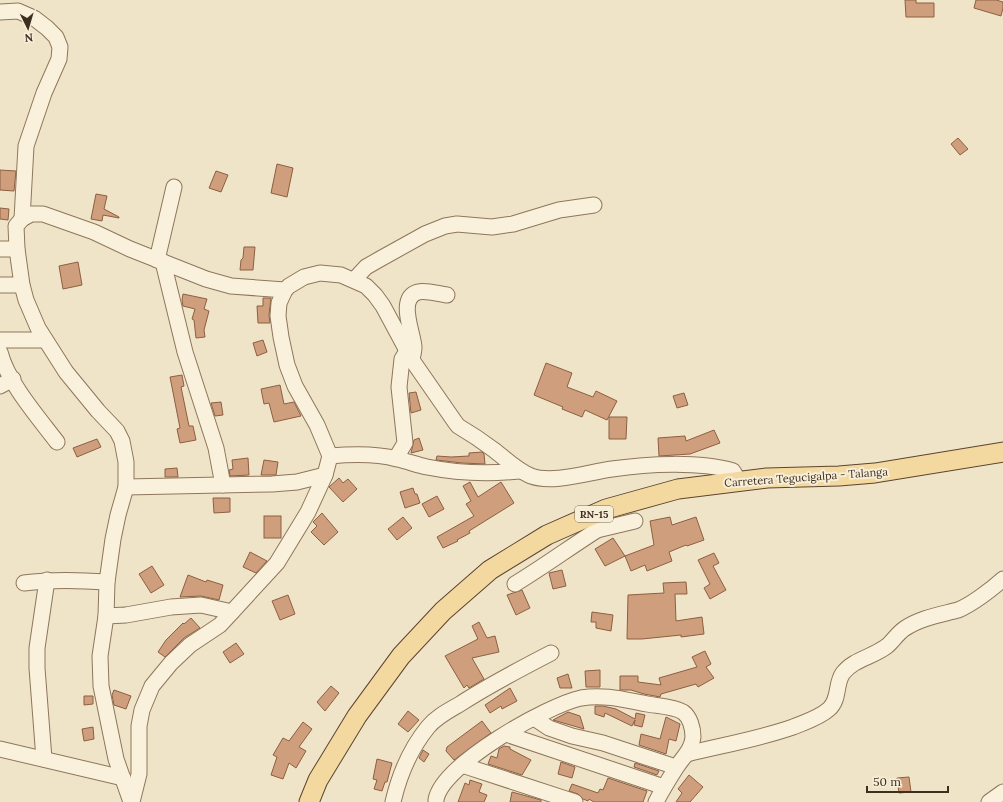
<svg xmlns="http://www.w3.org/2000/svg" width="1003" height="802" font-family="Lora,serif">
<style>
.building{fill:#cf9f7d;stroke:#8d5f41}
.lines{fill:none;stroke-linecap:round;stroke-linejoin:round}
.minor-casing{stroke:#8d765c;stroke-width:17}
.major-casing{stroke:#5b4430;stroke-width:21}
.minor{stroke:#faf1dc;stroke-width:15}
.major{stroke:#f3d9a0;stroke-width:19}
.labels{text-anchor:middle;stroke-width:4;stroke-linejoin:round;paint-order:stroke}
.shield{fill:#f7eed8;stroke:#756857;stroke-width:1}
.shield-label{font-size:10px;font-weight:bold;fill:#3d2e20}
.street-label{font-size:11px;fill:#3d2e20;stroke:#f7eed8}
</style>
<rect width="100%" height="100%" fill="#f0e4c8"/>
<!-- building -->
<g class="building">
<polygon points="905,0 916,0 916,3 934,3 934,17 906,17"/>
<polygon points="976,0 996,0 1003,2 1003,8 1001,16 974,8"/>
<polygon points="958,138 968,149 960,155 951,144"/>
<polygon points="277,164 293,168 287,197 271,193"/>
<polygon points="0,170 16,171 14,191 0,190"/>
<polygon points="216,171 228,175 221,192 209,188"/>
<polygon points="96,194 107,196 104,209 119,217 119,218 103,215 102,221 91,219"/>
<polygon points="0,208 9,209 8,220 0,219"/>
<polygon points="244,247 255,247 253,270 240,270 241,260 243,258"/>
<polygon points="78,262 82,285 63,289 59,266"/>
<polygon points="183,294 207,299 204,309 209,311 204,330 205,337 196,338 194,320 192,319 195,309 183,306 182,300"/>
<polygon points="263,298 271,298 269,315 270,323 258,323 257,306 263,306"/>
<polygon points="263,340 267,352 257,356 253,343"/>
<polygon points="546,363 572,373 567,387 593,397 596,391 617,401 607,420 585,410 582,417 562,409 563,407 534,395"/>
<polygon points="182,375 184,386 181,387 189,426 193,426 196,440 180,443 177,429 180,428 170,377"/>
<polygon points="280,385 284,404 294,402 301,416 274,422 269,403 264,404 261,389"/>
<polygon points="416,392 421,410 411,413 409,393"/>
<polygon points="684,393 688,405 677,408 673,396"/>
<polygon points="221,402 223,415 215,416 211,403"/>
<polygon points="609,417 627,417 626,439 609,439"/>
<polygon points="714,430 720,443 690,454 659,456 658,438 685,436 686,441"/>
<polygon points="419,438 423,450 411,453 414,440"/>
<polygon points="97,439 101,447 77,457 73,448"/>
<polygon points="482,452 484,454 485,464 462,463 436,460 437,456 451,457 469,456 469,453"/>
<polygon points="248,458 249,475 230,476 229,470 233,469 232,460"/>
<polygon points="264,460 278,462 276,475 261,475"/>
<polygon points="177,468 178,477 165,477 165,469"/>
<polygon points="339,478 343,483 348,479 357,489 343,502 329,487"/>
<polygon points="470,482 478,497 501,482 514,503 469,531 470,533 457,540 458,541 443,548 437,537 474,516 466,504 471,501 463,486"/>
<polygon points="413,488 415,494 417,494 420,503 405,508 400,492"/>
<polygon points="437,496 444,509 429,517 422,504"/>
<polygon points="213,498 230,498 230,512 214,513"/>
<polygon points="322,513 338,532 324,545 311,532 317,526 313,522"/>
<rect x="264" y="516" width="17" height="22"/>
<polygon points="403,517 412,528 397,540 388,529"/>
<polygon points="670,517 672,525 696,517 704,540 687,546 686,545 669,552 672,561 647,571 645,565 631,571 625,556 654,545 650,521"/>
<polygon points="613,538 625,556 605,566 595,549"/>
<polygon points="250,552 267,561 256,573 243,567"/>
<polygon points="714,553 719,563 713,566 726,590 710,599 704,588 710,584 698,560"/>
<polygon points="152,566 164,585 151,593 139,574"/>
<polygon points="562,570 566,586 553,589 549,573"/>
<polygon points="188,575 206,582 207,580 223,585 219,600 201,596 180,597"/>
<polygon points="686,582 687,594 675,594 676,621 702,617 704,634 681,637 681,635 642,639 627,639 628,595 664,593 663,583"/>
<polygon points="522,590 530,608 516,615 507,595"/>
<polygon points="288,595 295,614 280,620 272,601"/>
<polygon points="592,612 613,615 611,631 596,628 596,622 591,622"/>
<polygon points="191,618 200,628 184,638 165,657 158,652 166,640 183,623 184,624"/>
<polygon points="479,622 487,638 495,636 499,652 472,658 484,679 469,688 467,685 464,688 445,656 478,639 472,626"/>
<polygon points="236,643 244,654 230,663 223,652"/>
<polygon points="705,651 711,664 706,667 714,678 698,687 696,684 661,694 660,697 644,694 631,690 620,690 620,676 638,676 638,682 661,685 659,678 697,667 692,657"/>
<polygon points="600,670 600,687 586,687 585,671"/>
<polygon points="568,674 572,688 560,688 557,678"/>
<polygon points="331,686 339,693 325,711 317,702"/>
<polygon points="510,688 517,701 502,709 501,706 490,713 485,705"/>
<polygon points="114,690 131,696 126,709 114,705 112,695"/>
<polygon points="84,696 93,696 93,704 84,705"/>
<polygon points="595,706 603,706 616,709 635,719 636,713 645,715 642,727 634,725 635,720 632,726 605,713 604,717 595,714"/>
<polygon points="408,711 419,720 408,732 398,724"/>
<polygon points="568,712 580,716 584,729 553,720"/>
<polygon points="666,717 680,724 676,741 669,739 666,754 639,745 641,734 660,739"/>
<polygon points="482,721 491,733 454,760 446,751 447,747"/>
<polygon points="303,722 312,729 299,747 306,751 296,768 289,763 283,779 271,775 277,757 273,755 283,738 289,741"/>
<polygon points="93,727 94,739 84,741 82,729"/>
<polygon points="504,746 510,747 510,749 531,760 522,775 488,764 491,756 497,758 499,749"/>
<polygon points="423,750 429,754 424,762 419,758"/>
<polygon points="377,759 392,763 387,782 385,782 382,791 374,789 377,780 373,779"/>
<polygon points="561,762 575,767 572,778 558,774"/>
<polygon points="635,763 659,771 657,775 634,767"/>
<polygon points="689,775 703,787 690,802 676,802 682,793 678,789"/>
<polygon points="909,777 911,792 899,793 897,778"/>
<polygon points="608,778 647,791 643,802 594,802 589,799 588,801 583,799 578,794 569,791 572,784 598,793 600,789 603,790"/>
<polygon points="470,780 482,784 479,792 487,795 484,802 458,802 465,783 469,785"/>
<polygon points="512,792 541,800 541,802 510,802"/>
</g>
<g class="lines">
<!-- minor casing -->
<g class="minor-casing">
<g id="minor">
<polyline points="0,12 18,11 34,18 47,28 56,37 60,47 59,59 44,93 26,146 22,219"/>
<polyline points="0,249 17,249"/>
<polyline points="157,260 174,187"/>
<polyline points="163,262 206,279 231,286 285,290"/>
<polyline points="354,280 366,267 380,259 425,234 445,226 457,224 492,227 513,224 559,210 594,205"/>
<polyline points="0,285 22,285"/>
<polyline points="0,340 45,340"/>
<path d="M0,352C8,383 38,417 57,442"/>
<path d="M412,359C413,355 414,351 414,347C413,332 397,298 418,292C427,290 438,294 447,295"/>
<polyline points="0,386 13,379"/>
<path d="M330,456C352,454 375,453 397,459C407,461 417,465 427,467C457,473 489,474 519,471"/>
<polyline points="396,458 405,443 399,387 402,359 407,351"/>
<polyline points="126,487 272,484 297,482 325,475"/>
<polyline points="597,530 635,521"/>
<path d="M24,583C52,579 79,580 107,582"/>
<path d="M515,584C543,567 569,548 597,530L593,515"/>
<polyline points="106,616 126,615 171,607 201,605 232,612"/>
<polyline points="534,718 549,728 572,736 603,743 676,767"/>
<polyline points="506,734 664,787"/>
<polyline points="0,749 123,778"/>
<path d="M687,754C723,745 759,739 793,727C805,722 819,718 829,709C840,699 835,684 843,673C854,659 873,657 887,646C893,641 897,634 904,629C920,618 939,615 958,610C971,605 992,589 1003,579"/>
<polyline points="44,759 37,668 37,648 47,580"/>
<polyline points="462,765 575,802"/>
<path d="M436,800C441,765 548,705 581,698C605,694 625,700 647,704C658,706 673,706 683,712C690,717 693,728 693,737C692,750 683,757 676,768C669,779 662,790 656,802"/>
<polyline points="131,802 116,759 101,686 100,656 106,616 107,582 113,539 118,515 126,487 126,462 122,441 117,431 98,411 66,372 38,328 26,300 22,285 17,249 16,226 22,219 31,214 43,214 94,232 130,249 163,262 185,352 216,448 223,485"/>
<path d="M132,802L139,774V726L142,710L152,686L171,663L190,645L220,625L277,563L308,512L325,475L330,456L317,425L295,386L287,365L281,337L278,316L279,303L285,290L289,286L304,277L320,273L341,275L366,286L375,295L383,306L412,360L455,422L458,426C470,433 482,441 494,450C506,459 516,470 531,476C553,484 589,472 612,469C647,464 699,461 733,471L739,481"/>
<path d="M393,802C399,776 411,748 428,727C436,717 448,711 460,704C489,685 520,669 551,653"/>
<polyline points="989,802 1003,792"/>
</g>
</g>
<!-- major casing -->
<g class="major-casing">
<polyline id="major" points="309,802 318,780 357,716 401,656 443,611 490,570 547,535 606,509 678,489 767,478 839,476 875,473 1003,452"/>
</g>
<!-- minor -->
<use href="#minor" class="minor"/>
<!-- major -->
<use href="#major" class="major"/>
</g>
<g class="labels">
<!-- shield labels -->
<rect class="shield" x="575" y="506" width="38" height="16" rx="3"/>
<g class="shield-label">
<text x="594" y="518">RN-15</text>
</g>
<!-- street labels -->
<g class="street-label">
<text transform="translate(806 477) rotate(-4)" y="4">Carretera Tegucigalpa - Talanga</text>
</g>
</g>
<!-- north arrow -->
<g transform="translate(28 28) rotate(175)" stroke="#f7eed8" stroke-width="3" paint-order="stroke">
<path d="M0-3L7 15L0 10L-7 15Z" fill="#3d2e20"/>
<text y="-6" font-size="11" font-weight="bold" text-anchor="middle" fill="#3d2e20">N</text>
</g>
<!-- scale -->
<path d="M867 786v6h81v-6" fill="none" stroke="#3d2e20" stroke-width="2"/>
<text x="873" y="786" font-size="12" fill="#3d2e20" stroke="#f7eed8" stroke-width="3" paint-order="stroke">50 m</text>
</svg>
